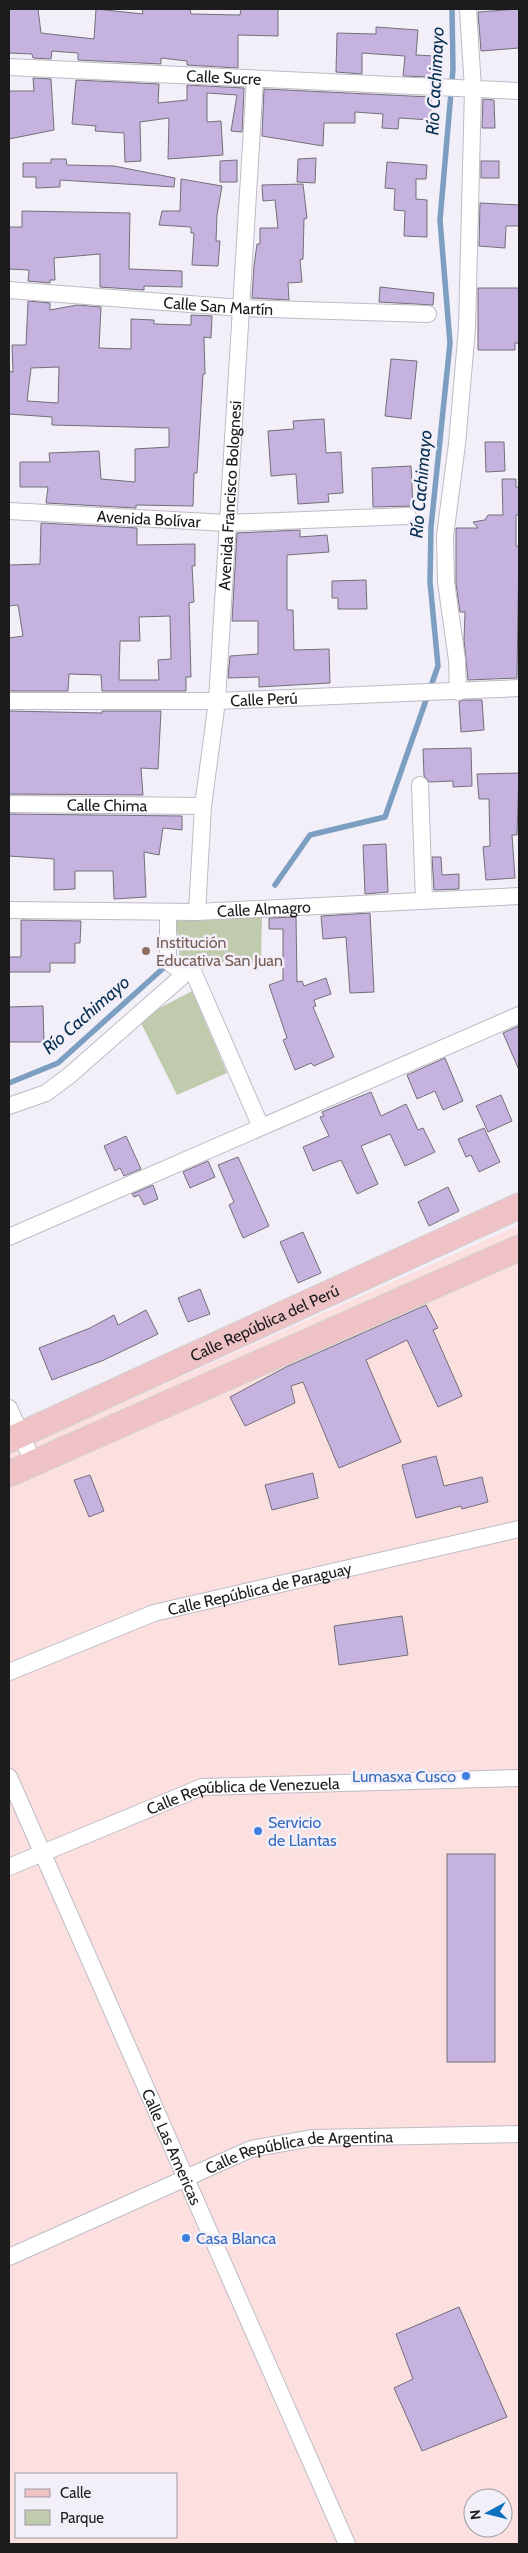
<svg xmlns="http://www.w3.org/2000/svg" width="528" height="2553" font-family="Cabin,sans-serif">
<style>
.industrial{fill:#fbe0df;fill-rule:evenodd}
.green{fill:#c0caac}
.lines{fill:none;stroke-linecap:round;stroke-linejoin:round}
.stream{stroke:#7b9ec1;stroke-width:5.5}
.building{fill:#c5b2de;stroke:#737079;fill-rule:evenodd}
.street-casing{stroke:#bfbbc5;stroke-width:18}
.primary-casing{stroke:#d2d1d2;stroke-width:27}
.street{stroke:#fff;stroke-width:16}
.primary{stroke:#efc2c6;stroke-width:25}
.education-dot{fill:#8d6e63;stroke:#f3eff9;stroke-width:2}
.shop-dot{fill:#3f7fe0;stroke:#f3eff9;stroke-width:2}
.labels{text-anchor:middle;stroke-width:5;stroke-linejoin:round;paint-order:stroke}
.street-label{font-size:16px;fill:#1c1b1e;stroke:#f3eff9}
.education-label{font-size:16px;fill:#785e54;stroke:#f3eff9;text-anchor:start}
.shop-label{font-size:16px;fill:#366cbe;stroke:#f3eff9;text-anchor:start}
.water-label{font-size:18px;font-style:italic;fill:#052e50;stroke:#f3eff9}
</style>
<rect width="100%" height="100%" fill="#f3eff9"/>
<!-- industrial -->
<path class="industrial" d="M519,1225V2544H9V1454ZM16,2474H176V2537H16ZM473,2498H503V2528H473Z"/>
<!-- green -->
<g class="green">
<polygon points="262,915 261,963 180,961 176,919"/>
<polygon points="192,991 227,1073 177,1095 139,1019"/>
</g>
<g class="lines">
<!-- stream -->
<g class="stream">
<polyline points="275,885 310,835 385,817 438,666 430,582 431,527 450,343 440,220 453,69 452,9"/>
<polyline points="9,1083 58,1063 169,963"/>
</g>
</g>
<!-- building -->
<g class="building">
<polygon points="9,9 38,9 41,33 94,39 96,9 143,14 142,9 190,9 191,14 240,15 241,9 278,9 278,36 238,35 238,68 187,65 187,61 161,58 161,64 78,60 78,53 52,51 51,59 33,58 32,54 9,53"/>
<polygon points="519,9 519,48 481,51 478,12"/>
<polygon points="376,27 418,30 416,55 434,56 432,77 403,76 405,56 362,53 362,74 336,72 337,33 376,34"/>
<polygon points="33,78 51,79 54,130 9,139 9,91 34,91"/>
<polygon points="76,80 159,84 158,103 187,100 187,85 244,88 242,132 231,131 237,95 207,93 207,122 221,121 223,155 168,159 169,118 140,122 141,161 125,162 124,133 95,131 96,126 72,124"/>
<polygon points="264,89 431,97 431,120 399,118 398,129 382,128 383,114 355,112 355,123 324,123 323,146 262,136"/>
<polygon points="483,99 494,100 495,128 482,128"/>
<polygon points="316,158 315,183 297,182 298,159"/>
<polygon points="51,159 66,159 67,165 114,166 175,178 174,187 60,180 60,187 36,188 36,177 23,177 23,163 51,163"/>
<polygon points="237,160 237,182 220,182 220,161"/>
<rect x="481" y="161" width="18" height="17"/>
<polygon points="387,162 427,165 426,179 416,179 416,199 427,200 427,237 404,236 405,211 394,210 395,189 385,188"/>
<polygon points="181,179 222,186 217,215 216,241 220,241 218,266 192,265 194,233 191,233 191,227 159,225 162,211 180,211"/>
<polygon points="303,184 307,218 304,219 303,259 300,260 302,282 288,283 289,300 252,298 254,266 257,244 260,244 260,228 278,228 275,200 263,201 262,185"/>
<polygon points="480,203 519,205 519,226 506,226 505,248 479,246"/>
<polygon points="22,211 130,213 129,269 182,271 182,287 144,286 144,290 100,287 100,254 54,258 55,280 50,280 50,283 28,281 29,270 9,269 9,227 22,227"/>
<polygon points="380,287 434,293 433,305 379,302"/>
<polygon points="478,288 519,288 519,343 515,343 515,350 478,350"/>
<path d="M28,301L50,303V310L77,305L101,307L99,348L131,349V319L154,320V324L191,325V315L212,316L211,338L204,337L205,374H203L197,473H194L193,506L136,505V508L46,503L48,487H20V462H50L49,453L99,451L101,479L135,482V449L169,447V428L52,425V417L9,414V371L13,372L12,345H26ZM59,367L58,403L27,401L31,368Z"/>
<polygon points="391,359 417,361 411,419 385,416"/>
<polygon points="324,419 326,453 341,452 343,493 328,494 329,502 298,504 296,474 271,476 268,431 294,429 293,421"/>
<polygon points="485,442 504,442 505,471 486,472"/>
<polygon points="411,466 413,506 373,507 372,468"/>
<polygon points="502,479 516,479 516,487 519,487 519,515 516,515 516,546 519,546 517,678 468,680 464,640 465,612 460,612 456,584 456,528 478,528 473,522 485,520 488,515 503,515"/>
<path d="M41,523L137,528V545L195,544V566H192L194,602L189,603L191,677H186V691H102L101,675L69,674L68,691H9V638L23,636L18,605L9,606V565L40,564ZM170,616L171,659L158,660L159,680H119L120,641H140L139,617Z"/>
<polygon points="300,530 300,537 327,535 329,552 287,555 287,610 293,610 294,650 329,649 330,683 259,687 259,677 228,678 230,656 258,654 258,621 232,621 237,533"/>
<polygon points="366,580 367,609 338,609 338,598 332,598 332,581"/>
<polygon points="463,700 482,700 484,730 461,732 459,702"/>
<polygon points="9,711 102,713 102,711 161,711 158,769 141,768 143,795 9,794"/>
<polygon points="471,748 472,786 453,787 453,781 429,782 424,776 423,749"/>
<polygon points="519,773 517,835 512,835 515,878 486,880 483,847 490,846 489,799 479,799 477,774"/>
<polygon points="9,814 182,816 182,830 163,828 159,855 144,852 146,897 114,899 113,871 75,871 75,889 54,890 54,859 9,856"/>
<polygon points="386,844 388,892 365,894 363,845"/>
<polygon points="432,857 441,857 442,875 459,874 459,889 434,890"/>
<polygon points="370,913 374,992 350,993 346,937 323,939 321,916"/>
<polygon points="296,917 297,982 302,981 304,986 326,978 331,994 314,1000 316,1006 313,1007 334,1057 314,1066 311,1063 295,1070 283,1040 287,1038 269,985 283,980 283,929 269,929 269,918"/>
<polygon points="21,920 81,921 80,943 75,943 75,963 50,963 50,972 9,972 9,957 21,957"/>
<polygon points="43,1006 44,1042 9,1042 9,1007"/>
<polygon points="519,1026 519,1070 503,1033"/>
<polygon points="445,1058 463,1101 443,1110 435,1091 417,1099 407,1075"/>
<polygon points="371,1092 381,1116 406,1104 418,1130 423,1128 435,1152 405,1166 390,1134 361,1146 378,1184 357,1194 341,1160 313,1171 303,1147 329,1136 320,1117 324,1116 322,1112"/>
<polygon points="501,1095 512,1121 488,1132 476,1106"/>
<polygon points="484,1128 500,1162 479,1172 471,1155 466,1157 458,1139"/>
<polygon points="126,1136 141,1169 124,1176 120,1168 115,1171 104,1146"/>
<polygon points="238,1157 269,1226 243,1238 229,1205 234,1202 218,1165"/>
<polygon points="208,1161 215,1177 190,1188 183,1172"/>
<polygon points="153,1185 158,1199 144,1205 139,1195 134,1197 132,1194"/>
<polygon points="448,1187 459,1211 429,1226 418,1202"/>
<polygon points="303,1232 321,1273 298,1283 280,1242"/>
<polygon points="200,1289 210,1314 188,1322 178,1298"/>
<polygon points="426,1305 438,1328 433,1330 462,1396 438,1407 407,1340 366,1360 401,1442 339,1468 303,1382 291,1386 295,1403 245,1426 230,1397 286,1367"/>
<polygon points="146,1310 158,1334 104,1360 52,1380 39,1348 90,1328 114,1315 118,1325"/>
<polygon points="436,1456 444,1486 482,1477 488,1502 462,1509 461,1506 416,1518 402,1465"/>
<polygon points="313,1473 318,1498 272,1510 265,1485"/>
<polygon points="90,1475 104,1511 89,1517 74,1480"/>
<polygon points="402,1616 408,1655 339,1665 334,1626"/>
<rect x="447" y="1854" width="48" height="208"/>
<polygon points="459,2307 507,2417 422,2451 394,2388 413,2379 396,2334"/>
</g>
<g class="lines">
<!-- street casing -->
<g class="street-casing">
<g id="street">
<path id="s1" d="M9,67L519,91"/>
<path id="s2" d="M9,290L241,308L428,314"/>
<path id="s3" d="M9,511L227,523L408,516"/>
<polyline points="458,692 457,660 446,582 445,536 457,444 467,328 473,89 468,9"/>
<path id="s4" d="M9,701H217L519,688"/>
<polyline points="420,785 424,901"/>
<path id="s5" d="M9,804L203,806"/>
<path id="s6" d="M9,910L197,912L519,896"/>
<polyline points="168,912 168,957 172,965 186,973 192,969 261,1127"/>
<path id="s7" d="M197,912L203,806L217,701L255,79"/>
<polyline points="9,1106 46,1093 70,1075 186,973"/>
<polyline points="9,1237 519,1015"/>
<polyline points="9,1408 34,1464"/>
<path id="s8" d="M9,1672L154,1613L519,1529"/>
<path id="s9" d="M9,1777L347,2544"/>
<path id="s10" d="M9,1867L202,1787L519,1778"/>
<path id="s11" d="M9,2257L251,2149L312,2138L519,2134"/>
</g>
</g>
<!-- primary casing -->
<g class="primary-casing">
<g id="primary">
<path id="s12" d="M9,1440L519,1206"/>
<polyline points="9,1474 519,1248"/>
</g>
</g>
<!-- street -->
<use href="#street" class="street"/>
<!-- primary -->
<use href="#primary" class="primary"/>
</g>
<!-- markers -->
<circle class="education-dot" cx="146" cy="951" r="5"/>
<g class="shop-dot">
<circle cx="466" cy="1776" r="5"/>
<circle cx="258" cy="1831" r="5"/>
<circle cx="186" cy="2238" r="5"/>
</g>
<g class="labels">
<!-- street labels -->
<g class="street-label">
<text dy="6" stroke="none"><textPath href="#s1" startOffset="215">Calle Sucre</textPath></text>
<text dy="6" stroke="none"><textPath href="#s2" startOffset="210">Calle San Martín</textPath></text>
<text dy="6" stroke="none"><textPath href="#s7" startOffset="418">Avenida Francisco Bolognesi</textPath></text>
<text dy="6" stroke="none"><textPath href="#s3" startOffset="140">Avenida Bolívar</textPath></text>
<text dy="6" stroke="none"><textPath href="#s4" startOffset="255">Calle Perú</textPath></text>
<text dy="6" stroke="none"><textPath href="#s5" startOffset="98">Calle Chima</textPath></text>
<text dy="6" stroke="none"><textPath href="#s6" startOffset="255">Calle Almagro</textPath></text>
<text dy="6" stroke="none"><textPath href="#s12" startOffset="281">Calle República del Perú</textPath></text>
<text dy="6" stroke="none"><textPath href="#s8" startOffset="265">Calle República de Paraguay</textPath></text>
<text dy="6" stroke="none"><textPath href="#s10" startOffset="248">Calle República de Venezuela</textPath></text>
<text dy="6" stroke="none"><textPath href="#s9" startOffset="404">Calle Las Americas</textPath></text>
<text dy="6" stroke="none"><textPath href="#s11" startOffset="312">Calle República de Argentina</textPath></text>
</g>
<!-- education labels -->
<g class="education-label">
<text x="156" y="948">Institución<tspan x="156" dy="18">Educativa San Juan</tspan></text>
</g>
<!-- shop labels -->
<g class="shop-label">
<text x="456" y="1782" text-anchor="end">Lumasxa Cusco</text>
<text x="268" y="1828">Servicio<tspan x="268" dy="18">de Llantas</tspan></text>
<text x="196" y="2244">Casa Blanca</text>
</g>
<!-- water labels -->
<g class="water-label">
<text transform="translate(435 81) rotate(-87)" y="6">Río Cachimayo</text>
<text transform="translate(421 484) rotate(-85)" y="6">Río Cachimayo</text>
<text transform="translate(86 1015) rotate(-41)" y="6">Río Cachimayo</text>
</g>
</g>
<!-- border -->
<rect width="528" height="2553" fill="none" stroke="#1c1b1e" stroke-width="20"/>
<!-- legend -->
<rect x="15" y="2473" width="162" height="65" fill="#f3eff9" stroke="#9d9aa1"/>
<rect x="25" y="2489" width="25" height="8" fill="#efc2c6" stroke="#9d9aa1"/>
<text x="60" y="2498" font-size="15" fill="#1c1b1e">Calle</text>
<rect x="25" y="2510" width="25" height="15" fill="#c0caac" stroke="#9d9aa1"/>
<text x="60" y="2523" font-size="15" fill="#1c1b1e">Parque</text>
<!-- north arrow -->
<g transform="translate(488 2513) rotate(263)"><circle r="24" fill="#f3eff9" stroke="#9d9aa1"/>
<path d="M0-4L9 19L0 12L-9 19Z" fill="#0d71bd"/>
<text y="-8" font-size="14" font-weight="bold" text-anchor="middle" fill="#1c1b1e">N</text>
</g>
</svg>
